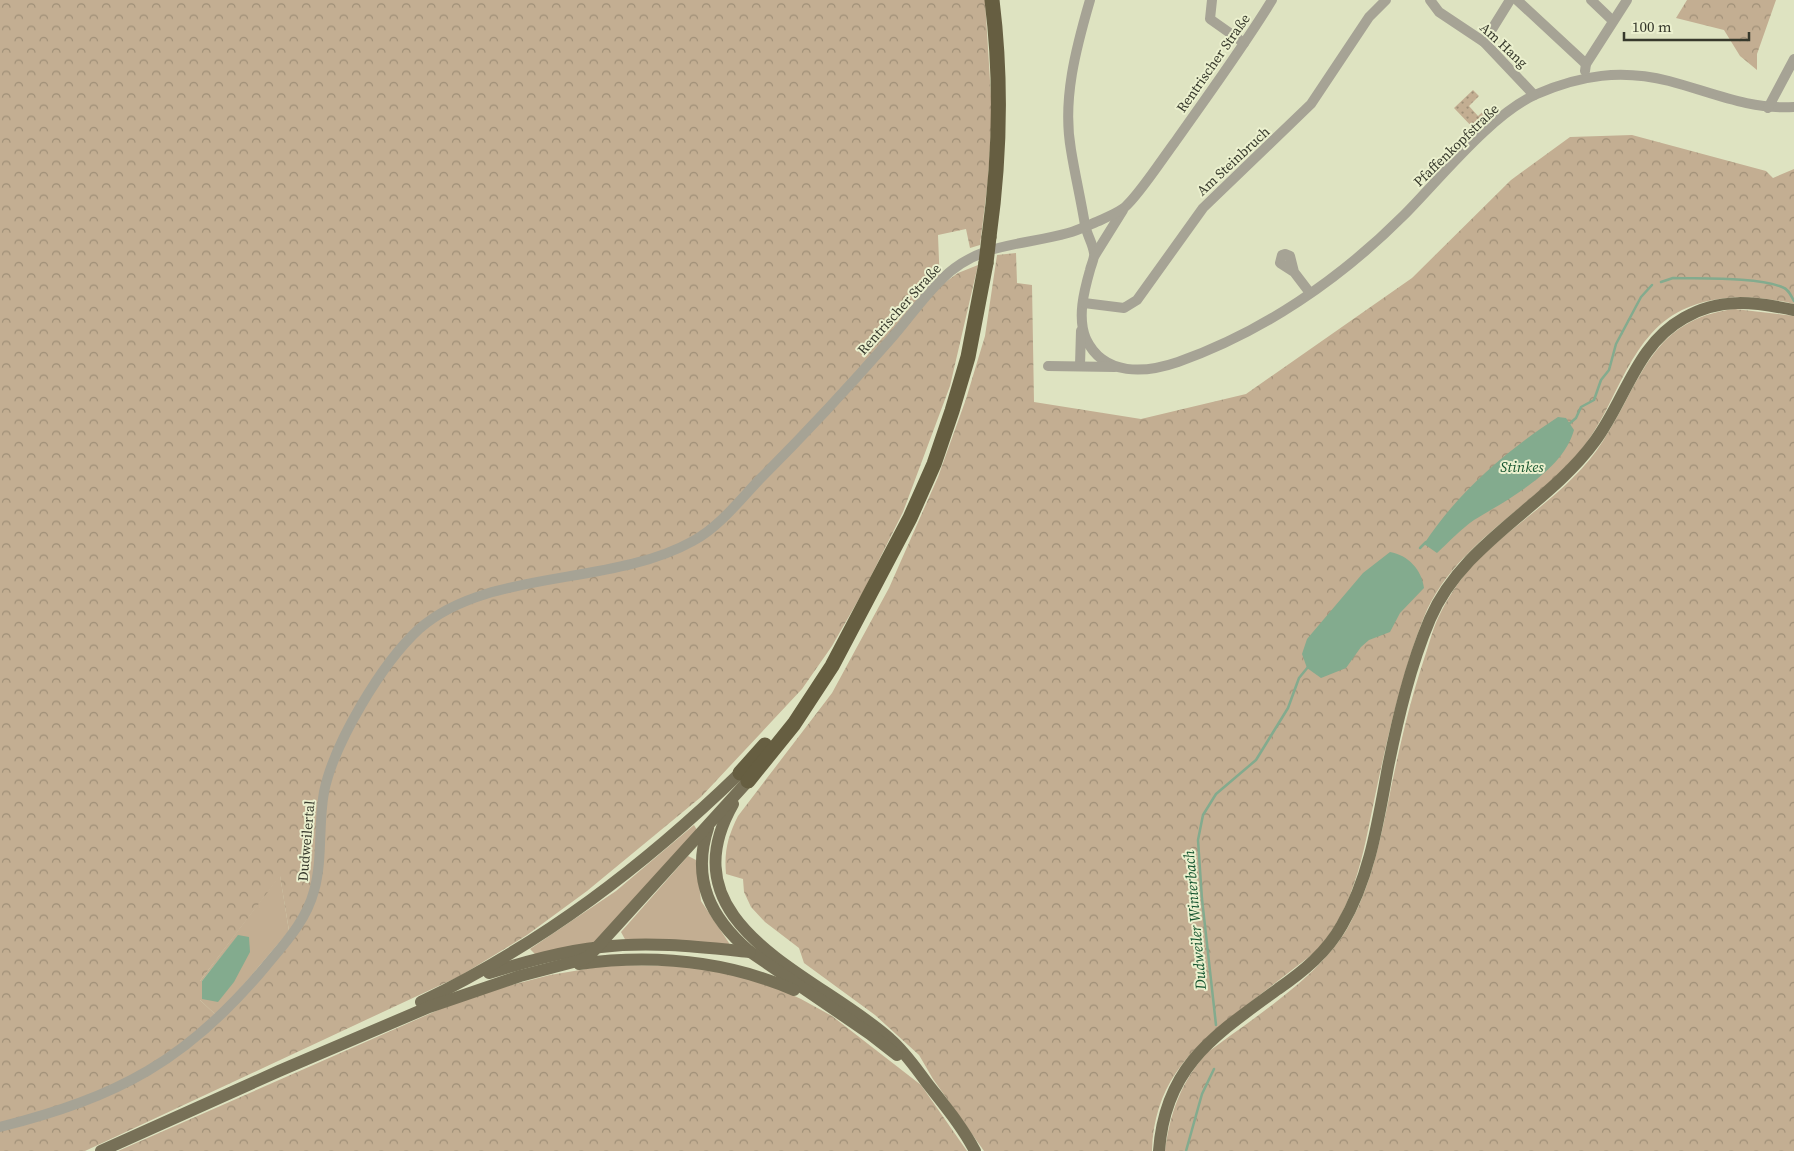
<svg xmlns="http://www.w3.org/2000/svg" width="1794" height="1151" font-family="'Source Serif 4',serif">
<style>
.green{fill:#c3ae92;fill-rule:evenodd}
.forest{fill:url(#forest-crowns);fill-rule:evenodd}
.park{fill:url(#park-dots)}
.water{fill:#83ab8e}
.lines{fill:none;stroke-linecap:round;stroke-linejoin:round}
.stream{stroke:#83ab8e;stroke-width:2.5}
.minor{stroke:#a6a395;stroke-width:10}
.major{stroke:#777057;stroke-width:12}
.highway{stroke:#665e41;stroke-width:15}
.highway-bridge{stroke:#665e41;stroke-width:15}
.labels{text-anchor:middle;stroke-width:4;stroke-linejoin:round;paint-order:stroke}
.street-label{font-size:14px;fill:#37392c;stroke:#ebf0ce}
.water-label{font-size:15px;font-style:italic;fill:#14542e;stroke:#ebf0ce}
</style>
<defs>
<pattern id="forest-crowns" width="20" height="18" patternUnits="userSpaceOnUse" patternTransform="scale(1.25)"><rect width="20" height="18" fill="#c3ae92"/><path d="M2 6a3 3 0 1 1 6 0M12 15a3 3 0 1 1 6 0" fill="none" stroke="#9f8f77"/></pattern>
<pattern id="park-dots" width="8" height="8" patternUnits="userSpaceOnUse" patternTransform="scale(1.25)"><rect width="8" height="8" fill="#c3ae92"/><path d="M2 2h.1M6 6h.1" fill="none" stroke="#9f8f77" stroke-width="1.8" stroke-linecap="round"/></pattern>
</defs>
<rect width="100%" height="100%" fill="#dee3c1"/>
<!-- green -->
<g class="green">
<polygon points="694,825 697,830 595,942 535,954 530,949 616,891"/>
<polygon points="688,856 696,860 701,901 731,946 626,941 621,932"/>
<path d="M280,875L289,931L217,1016L200,1000V981ZM238,936L202,999V981Z"/>
</g>
<!-- forest -->
<g class="forest">
<path d="M0,0H985L992,113L988,180L980,245L970,248L966,229L938,235L940,286L958,273L978,265L950,386L903,512L864,590L832,646L802,689L701,797L587,891L527,935L460,976L85,1151H0ZM280,876L289,931L217,1016L200,1000V981Z"/>
<polygon points="1687,0 1776,0 1757,54 1757,70 1740,56 1724,30 1676,18"/>
<path d="M1632,135L1766,171L1773,178L1794,169V304C1757,295 1717,293 1682,310C1627,337 1617,408 1580,451C1532,508 1453,545 1424,617C1403,670 1390,727 1378,782C1365,841 1358,908 1314,953C1292,970 1270,987 1248,1004C1195,1044 1154,1080 1152,1151H984L933,1079L919,1055L875,1015L804,963L799,948L765,922L751,907L744,892L743,879L726,874C724,851 728,836 738,816L832,693L889,588L938,477L966,399L985,336L997,255L1016,253L1017,283L1032,285L1034,402L1141,419L1246,394L1412,278L1511,180L1570,137Z"/>
<path d="M1735,309L1794,316V1151H1165C1170,1113 1181,1081 1208,1052C1253,1018 1318,978 1347,929C1372,886 1381,837 1391,788C1400,745 1410,701 1424,659C1429,645 1432,631 1438,618C1450,593 1465,571 1486,552C1525,516 1574,487 1603,441C1642,381 1651,319 1735,309Z"/>
<polygon points="610,965 687,966 760,980 801,999 832,1016 921,1085 967,1151 118,1151 445,1007 504,987 550,975"/>
</g>
<!-- park -->
<polygon class="park" points="1473,90 1479,96 1469,106 1478,116 1488,107 1495,114 1476,131 1454,108"/>
<!-- water -->
<g class="water">
<path d="M1558,417L1566,418L1574,430C1563,471 1508,499 1474,520C1461,529 1449,542 1437,553L1424,544C1457,493 1507,450 1558,417Z"/>
<path d="M1390,552C1408,555 1422,570 1424,588L1400,613L1390,632L1369,640L1361,647L1346,668L1321,678L1307,668L1302,654L1307,639L1363,573Z"/>
<polygon points="238,935 249,937 250,952 234,982 218,1002 202,999 202,981"/>
</g>
<g class="lines">
<!-- stream -->
<g class="stream">
<path d="M1661,282L1673,278C1703,279 1756,277 1782,287C1789,289 1791,296 1794,301"/>
<polyline points="1569,424 1576,418 1581,407 1594,400 1601,380 1609,370 1616,344 1641,297 1652,285"/>
<polyline points="1420,548 1426,542"/>
<polyline points="1216,1025 1202,899 1198,840 1203,815 1216,794 1256,760 1288,708 1299,678 1308,667"/>
<polyline points="1186,1151 1202,1094 1214,1069"/>
</g>
<!-- minor -->
<g class="minor">
<path d="M1090,0C1076,48 1062,100 1071,150C1075,175 1081,200 1085,225C1087,235 1093,244 1094,253C1095,258 1091,265 1090,270C1084,291 1077,318 1086,339C1104,377 1146,373 1178,362C1263,332 1340,279 1403,216C1439,180 1492,113 1537,94C1581,75 1621,69 1669,81C1711,92 1749,110 1794,107"/>
<polyline points="1212,0 1210,19 1244,43"/>
<polyline points="1430,0 1439,12 1484,42 1534,95"/>
<polyline points="1517,0 1586,64"/>
<polyline points="1591,0 1613,21"/>
<polyline points="1484,42 1510,0"/>
<polyline points="1585,71 1586,64 1627,0"/>
<polyline points="1768,108 1794,59"/>
<polyline points="1095,255 1123,210"/>
<polyline points="1294,272 1280,263 1282,255 1285,254 1290,256 1294,272 1310,293"/>
<polyline points="1084,303 1124,308 1137,300 1203,208 1311,104 1369,17 1386,0"/>
<polyline points="1080,365 1081,331"/>
<polyline points="1048,366 1115,367"/>
<path d="M0,1127C118,1097 187,1061 266,966C285,943 306,921 314,891C323,859 318,825 324,792C334,743 382,663 419,629C488,568 611,587 693,541C719,527 739,501 759,480C804,435 847,389 889,341C907,321 922,298 942,279C979,242 1022,246 1068,233C1079,230 1091,224 1101,220C1109,216 1119,212 1125,207C1139,195 1163,158 1175,142C1208,95 1242,49 1272,0"/>
</g>
<!-- major -->
<g class="major">
<path d="M733,804C663,927 820,975 890,1039C905,1052 915,1067 927,1083C944,1105 962,1126 975,1151"/>
<path d="M708,828C691,880 711,918 749,951L870,1034L897,1055"/>
<path d="M579,964C652,954 726,961 794,990"/>
<path d="M489,973C525,962 563,951 601,947C651,941 700,947 750,952"/>
<path d="M421,1002C543,943 644,866 740,773"/>
<polyline points="101,1151 279,1071 429,1007 520,976 581,960 589,956 748,781"/>
<path d="M1159,1151C1165,1066 1215,1035 1278,989C1304,971 1327,952 1342,925C1370,877 1378,821 1388,767C1398,718 1410,666 1430,619C1463,542 1547,507 1595,441C1626,399 1636,345 1684,318C1720,297 1755,302 1794,310"/>
</g>
<!-- highway -->
<g class="highway">
<path d="M989,237C1000,158 1002,80 992,0"/>
<polyline points="740,773 765,745"/>
<polyline points="748,781 794,724 832,666 910,518 934,464 952,411 968,357 986,263"/>
</g>
<!-- highway-bridge -->
<polyline class="highway-bridge" points="986,263 989,237"/>
</g>
<g class="labels">
<!-- street labels -->
<g class="street-label">
<text transform="translate(1504 45) rotate(43)" y="5">Am Hang</text>
<text transform="translate(1213 63) rotate(-55)" y="5">Rentrischer Straße</text>
<text transform="translate(1456 145) rotate(-44)" y="5">Pfaffenkopfstraße</text>
<text transform="translate(1233 161) rotate(-43)" y="5">Am Steinbruch</text>
<text transform="translate(899 309) rotate(-48)" y="5">Rentrischer Straße</text>
<text transform="translate(306 841) rotate(-85)" y="5">Dudweilertal</text>
</g>
<!-- water labels -->
<g class="water-label">
<text x="1522" y="472">Stinkes</text>
<text transform="translate(1195 920) rotate(-95)" y="5">Dudweiler Winterbach</text>
</g>
</g>
<!-- scale -->
<path d="M1624 32v8h125v-8" fill="none" stroke="#37392c" stroke-width="2.5"/>
<text x="1632" y="32" font-size="15" fill="#37392c" stroke="#ebf0ce" stroke-width="4" paint-order="stroke">100 m</text>
</svg>
